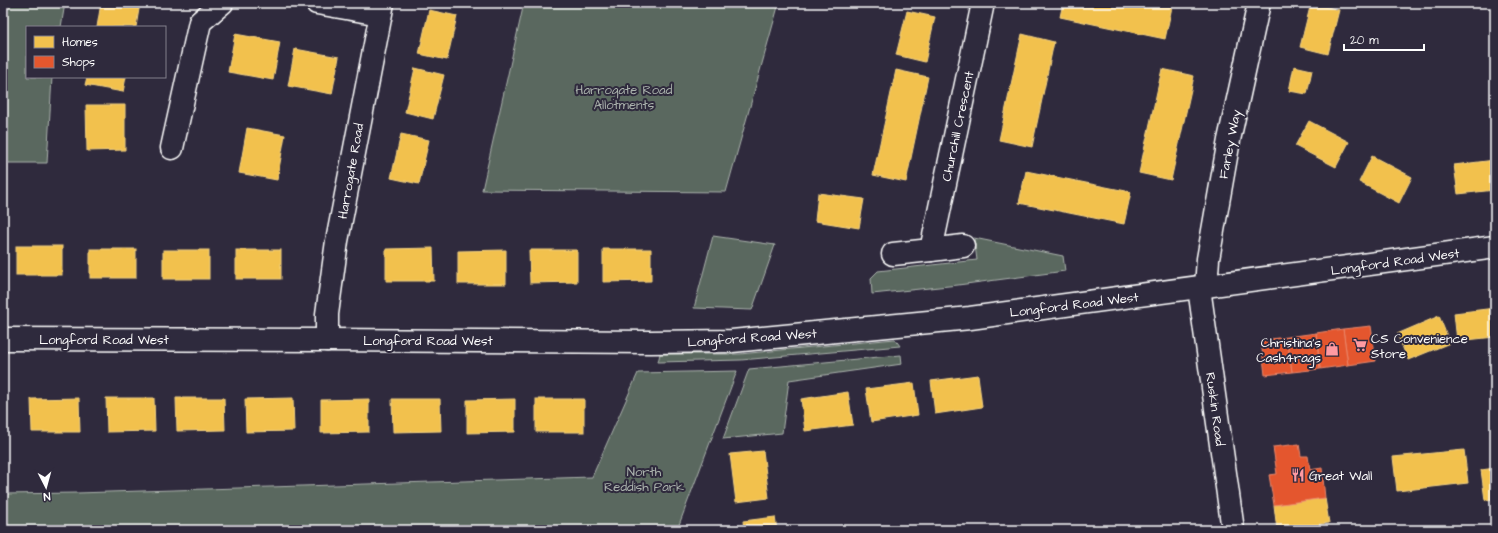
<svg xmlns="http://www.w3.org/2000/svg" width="1498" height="533" font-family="'Architects Daughter',sans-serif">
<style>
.green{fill:#5a685e;stroke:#acb4ae}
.homes{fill:#f2c14e;stroke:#f6d483}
.shops{fill:#e4572e;stroke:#ec896d}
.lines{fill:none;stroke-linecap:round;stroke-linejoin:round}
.minor-casing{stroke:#fff;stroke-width:25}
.tertiary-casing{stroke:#fff;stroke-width:25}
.minor{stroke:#2f2a3d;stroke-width:22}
.tertiary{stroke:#2f2a3d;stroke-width:22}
.labels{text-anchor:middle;stroke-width:4;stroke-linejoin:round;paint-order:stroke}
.park-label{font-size:13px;fill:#acb4ae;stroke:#2f2a3d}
.street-label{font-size:13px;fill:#fff;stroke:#2f2a3d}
.poi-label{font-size:13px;fill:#fff;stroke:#2f2a3d;text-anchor:start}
</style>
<rect width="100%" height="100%" fill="#2f2a3d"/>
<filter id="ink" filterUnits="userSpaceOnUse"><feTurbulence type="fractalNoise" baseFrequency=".025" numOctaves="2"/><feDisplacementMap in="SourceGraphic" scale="8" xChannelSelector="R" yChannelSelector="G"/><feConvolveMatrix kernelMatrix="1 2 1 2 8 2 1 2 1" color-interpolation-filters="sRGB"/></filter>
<g filter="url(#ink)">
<!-- green -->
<g class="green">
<polygon points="3,3 65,3 61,27 27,27 27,77 52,77 47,163 3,163"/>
<polygon points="524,3 779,3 726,192 482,190"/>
<polygon points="713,236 775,245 752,310 694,308"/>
<polygon points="974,238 1063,256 1065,271 958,285 872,294 871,278 878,271 977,260"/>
<polygon points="895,339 900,346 741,360 658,362 660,354 740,354"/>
<polygon points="901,355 902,364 789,380 782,433 723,439 749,369"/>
<polygon points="737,371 677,530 3,530 3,494 77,493 592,477 638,373"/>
</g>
<!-- homes -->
<g class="homes">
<polygon points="101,3 140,3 136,27 97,27"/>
<polygon points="451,3 471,3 470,7"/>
<polygon points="1063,3 1155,3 1172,7 1165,39 1060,17"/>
<polygon points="1311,3 1339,10 1328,54 1300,47"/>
<polygon points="429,10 457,16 447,60 419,54"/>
<polygon points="907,11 935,17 925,62 896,55"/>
<polygon points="235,34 280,42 273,80 228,72"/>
<polygon points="1022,34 1054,42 1032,147 999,140"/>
<polygon points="295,49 339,57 332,94 288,86"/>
<polygon points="1294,66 1312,70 1307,94 1289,91"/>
<polygon points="415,68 444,75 433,119 405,112"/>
<polygon points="1162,69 1194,76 1171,180 1139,173"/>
<polygon points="896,70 928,77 906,182 873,175"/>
<polygon points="87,77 126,77 123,92 85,85"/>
<polygon points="86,105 125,105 125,150 87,151"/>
<polygon points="1309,121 1349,142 1336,167 1295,146"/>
<polygon points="247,128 285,135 277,180 239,173"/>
<polygon points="401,134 429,140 419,184 391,178"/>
<polygon points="1372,156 1412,177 1399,203 1359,182"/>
<polygon points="1495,160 1495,190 1458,194 1454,165"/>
<polygon points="1026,171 1131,192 1124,224 1019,203"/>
<polygon points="818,193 864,199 859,228 815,221"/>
<rect x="16" y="246" width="46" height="29"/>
<polygon points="433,248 434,281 386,281 386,249"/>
<rect x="90" y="249" width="46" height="29"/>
<polygon points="603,249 651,249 651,281 603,282"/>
<rect x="163" y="250" width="46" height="29"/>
<rect x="236" y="250" width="45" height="29"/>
<polygon points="506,250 506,284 458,284 458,251"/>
<polygon points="529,250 577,250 577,282 530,283"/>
<polygon points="1495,308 1495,337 1457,341 1454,313"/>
<polygon points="1439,316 1450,343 1408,360 1397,334"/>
<polygon points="978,375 982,407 935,414 931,381"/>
<polygon points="914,383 918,415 871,422 866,389"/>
<polygon points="848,392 853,425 805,431 801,399"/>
<polygon points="79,398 80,432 32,432 31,399"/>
<polygon points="106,398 154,398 155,431 107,432"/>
<polygon points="176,398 224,398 225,430 177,431"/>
<polygon points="293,398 294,431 246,432 245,399"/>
<polygon points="369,399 369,432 321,433 321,400"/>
<polygon points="392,399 440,399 441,431 393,432"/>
<polygon points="515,399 515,432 467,433 467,400"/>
<rect x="536" y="399" width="48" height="33"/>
<polygon points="1464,450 1468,483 1397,491 1393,457"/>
<polygon points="763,451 769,498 736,502 730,454"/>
<polygon points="1495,468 1495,499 1485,500 1481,470"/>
<polygon points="1325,498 1329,523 1277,530 1274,505"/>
<polygon points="775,517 777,530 744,530 743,521"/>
</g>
<!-- shops -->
<g class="shops">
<polygon points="1371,326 1376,361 1348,365 1343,329"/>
<polygon points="1343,329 1348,365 1320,369 1316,333"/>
<polygon points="1316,333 1320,369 1292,372 1287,337"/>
<polygon points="1287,337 1292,372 1265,375 1261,340"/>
<polygon points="1299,444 1301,456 1308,456 1310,470 1322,468 1325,498 1274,505 1269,475 1277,474 1273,447"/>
</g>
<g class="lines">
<!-- minor casing -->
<g class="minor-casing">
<g id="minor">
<polyline points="317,3 380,14"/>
<polyline points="172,148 200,22 222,3"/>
<polyline points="931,250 963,246"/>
<polyline points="893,254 931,250 983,3"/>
<polyline points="1206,287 1208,259 1229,140 1259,3"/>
<polyline points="1199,288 1233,530"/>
<polyline points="327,340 327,314 337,241 383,3"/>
</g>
</g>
<!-- tertiary casing -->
<g class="tertiary-casing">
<polyline id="tertiary" points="3,339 327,340 651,342 732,341 970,318 1495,247"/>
</g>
<!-- minor -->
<use href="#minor" class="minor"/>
<!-- tertiary -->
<use href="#tertiary" class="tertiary"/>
</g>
</g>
<!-- icons -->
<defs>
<g id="supermarket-bare" transform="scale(1.08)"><path d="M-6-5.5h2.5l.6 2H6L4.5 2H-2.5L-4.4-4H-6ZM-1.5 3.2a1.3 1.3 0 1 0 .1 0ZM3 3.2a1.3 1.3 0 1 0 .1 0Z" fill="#ff9aa2" stroke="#2f2a3d" stroke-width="2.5" paint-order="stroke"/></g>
<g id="shop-bare" transform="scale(1.08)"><path d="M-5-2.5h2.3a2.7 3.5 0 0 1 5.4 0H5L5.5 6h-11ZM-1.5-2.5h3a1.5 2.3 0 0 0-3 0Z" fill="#ff9aa2" stroke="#2f2a3d" stroke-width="2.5" paint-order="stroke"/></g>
<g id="restaurant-bare" transform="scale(1.08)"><path d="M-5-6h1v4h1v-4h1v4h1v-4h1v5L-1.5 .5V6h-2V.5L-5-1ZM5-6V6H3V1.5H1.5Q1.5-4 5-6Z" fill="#ff9aa2" stroke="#2f2a3d" stroke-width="2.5" paint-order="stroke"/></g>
</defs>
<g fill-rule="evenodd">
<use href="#supermarket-bare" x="1360" y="345"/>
<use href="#shop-bare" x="1332" y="349"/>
<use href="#restaurant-bare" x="1298" y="475"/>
</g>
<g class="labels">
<!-- park labels -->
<g class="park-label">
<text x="624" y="94">Harrogate Road<tspan x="624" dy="15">Allotments</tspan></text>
<text x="644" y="476">North<tspan x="644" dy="15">Reddish Park</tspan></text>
</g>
<!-- street labels -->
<g class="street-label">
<text transform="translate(957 126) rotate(-78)" y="5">Churchill Crescent</text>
<text transform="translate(1229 144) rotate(-79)" y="5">Farley Way</text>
<text transform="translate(350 171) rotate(-80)" y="5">Harrogate Road</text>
<text transform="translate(1395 261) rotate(-8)" y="5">Longford Road West</text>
<text transform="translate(1074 304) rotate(-7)" y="5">Longford Road West</text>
<text transform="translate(752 337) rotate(-4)" y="5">Longford Road West</text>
<text x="104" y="344">Longford Road West</text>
<text x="428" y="345">Longford Road West</text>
<text transform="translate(1216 409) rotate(82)" y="5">Ruskin Road</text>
</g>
<!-- poi labels -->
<g class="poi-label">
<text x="1371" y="343">CS Convenience<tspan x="1371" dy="15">Store</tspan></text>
<text x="1321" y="347" text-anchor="end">Christina's<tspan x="1321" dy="15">Cash4rags</tspan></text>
<text x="1309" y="480">Great Wall</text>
</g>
</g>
<!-- margin -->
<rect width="1498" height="533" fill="none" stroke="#2f2a3d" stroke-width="16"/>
<rect x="8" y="8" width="1482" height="517" fill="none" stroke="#fff" stroke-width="1.5" filter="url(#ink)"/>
<!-- legend -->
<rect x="26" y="26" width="140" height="52" fill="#2f2a3d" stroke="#827f8b"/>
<rect x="34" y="36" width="20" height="12" fill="#f2c14e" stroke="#827f8b"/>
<text x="62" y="46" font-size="12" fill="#ffffff">Homes</text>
<rect x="34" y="56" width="20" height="12" fill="#e4572e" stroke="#827f8b"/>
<text x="62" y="66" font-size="12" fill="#ffffff">Shops</text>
<!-- north arrow -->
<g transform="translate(46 487) rotate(174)" stroke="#2f2a3d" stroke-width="3" paint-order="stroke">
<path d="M0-3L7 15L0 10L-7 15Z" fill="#ffffff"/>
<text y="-6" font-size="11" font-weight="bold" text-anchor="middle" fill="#ffffff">N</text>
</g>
<!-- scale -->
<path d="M1344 44v6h80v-6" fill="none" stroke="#ffffff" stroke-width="2"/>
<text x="1350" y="44" font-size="12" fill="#ffffff" stroke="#2f2a3d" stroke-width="3" paint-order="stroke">20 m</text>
</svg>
